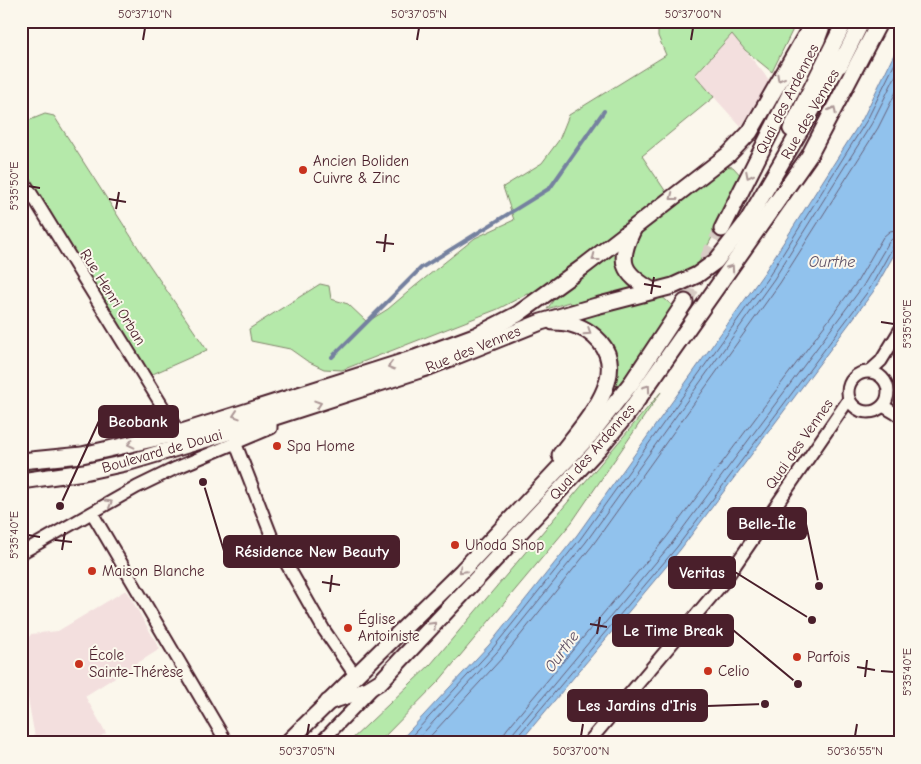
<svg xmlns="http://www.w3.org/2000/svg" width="921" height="764" font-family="'Comic Neue',sans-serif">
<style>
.built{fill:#f3dfde}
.green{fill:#b5e9aa;stroke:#80846a}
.water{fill:#91c2ed;stroke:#75819f}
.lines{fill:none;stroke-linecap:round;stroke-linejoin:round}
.shore{stroke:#666079;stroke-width:1}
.stream{stroke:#75819f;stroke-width:4}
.major-tunnel{stroke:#d8ccc5;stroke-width:15;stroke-dasharray:15 8;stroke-linecap:butt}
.minor-casing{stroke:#4a1f2b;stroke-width:15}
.major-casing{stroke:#4a1f2b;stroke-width:19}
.minor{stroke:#fbf7ec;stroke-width:11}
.major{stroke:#fbf7ec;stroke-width:15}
.oneway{stroke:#ab9695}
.ticks{fill:none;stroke:#4a1f2b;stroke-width:2}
.poi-dot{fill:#c8321e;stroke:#fbf7ec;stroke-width:2}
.labels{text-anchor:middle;stroke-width:4;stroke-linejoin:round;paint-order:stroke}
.street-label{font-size:15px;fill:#4a1f2b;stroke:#fbf7ec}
.poi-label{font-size:15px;fill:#4a1f2b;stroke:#fbf7ec;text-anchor:start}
.water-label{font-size:16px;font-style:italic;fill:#5f5065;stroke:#fbf7ec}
.leader{fill:none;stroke:#4a1f2b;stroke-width:2}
.callout-dot{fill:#4a1f2b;stroke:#fbf7ec;stroke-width:2}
.callout{fill:#4a1f2b;stroke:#4a1f2b;stroke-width:2}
.callout-label{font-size:16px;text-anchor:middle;font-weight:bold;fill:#fff}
.neatline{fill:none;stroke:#4a1f2b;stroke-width:2}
.ticks-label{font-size:12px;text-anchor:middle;fill:#4a1f2b}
</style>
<rect width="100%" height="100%" fill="#fbf7ec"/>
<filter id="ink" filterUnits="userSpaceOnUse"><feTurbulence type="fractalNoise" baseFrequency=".02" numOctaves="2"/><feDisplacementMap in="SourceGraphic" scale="10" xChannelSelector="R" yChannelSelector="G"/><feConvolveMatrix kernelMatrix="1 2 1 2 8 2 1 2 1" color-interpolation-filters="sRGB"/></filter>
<g filter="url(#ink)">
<!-- built -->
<g class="built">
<polygon points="732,34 770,81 741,127 695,76"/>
<polygon points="126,590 160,649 85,696 106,733 90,743 36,743 21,660 21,651 31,634 58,631"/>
</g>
<!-- green -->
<g class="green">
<polygon points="658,21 797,21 772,72 745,50 732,34 695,75 714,97 642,156 674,204 723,166 733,167 743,178 695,270 653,289 674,307 605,405 603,335 597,328 575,316 578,315 569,302 547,309 555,298 527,294 498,309 342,370 324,369 307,361 290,349 251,341 249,329 320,284 329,286 331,299 348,304 367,322 388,309 414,287 475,238 514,220 503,187 542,163 559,140 569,115 666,55 658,36"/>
<polygon points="45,114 54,116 148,263 207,350 146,377 21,175 21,118 25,122"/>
<polygon points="661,392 572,522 439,681 378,743 348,743 431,664"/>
<polygon points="125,451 122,458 46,471 21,473 21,466"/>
</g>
<!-- water -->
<polygon class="water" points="900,42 900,244 873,292 680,550 519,743 398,743 489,645 577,535 764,273 863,118"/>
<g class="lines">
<!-- shore -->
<g class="shore">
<polyline points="405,743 493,648 581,538 769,276 867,120 900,53"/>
<polyline points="414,743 497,652 586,542 774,279 872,123 900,67"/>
<polyline points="424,743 503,657 592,546 780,283 878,128 900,84"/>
<polyline points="502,743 503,735 507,729 666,538 857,282 883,237 890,231 900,229"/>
<polyline points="510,743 513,733 672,543 863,286 889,242 893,238 900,237"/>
<polyline points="516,743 517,737 677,547 869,290 894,245 900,243"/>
</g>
<!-- stream -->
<polyline class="stream" points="332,357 421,268 550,188 604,111"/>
<!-- major-tunnel -->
<polyline class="major-tunnel" points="685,302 722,229"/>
<!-- minor casing -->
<g class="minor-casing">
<g id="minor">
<polyline points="21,177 179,433"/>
<polyline points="870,371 881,361 900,330"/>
<circle cx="868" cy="392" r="20"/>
<polyline points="883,406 900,416"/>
<polyline points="235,442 273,540 324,630 355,675"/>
<polyline points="92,513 227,743"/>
<polyline points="21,553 137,487 176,468 271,428 271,419"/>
<polyline points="320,743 373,688"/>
<polyline points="588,743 723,583 849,399"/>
</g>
</g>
<!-- major casing -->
<g class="major-casing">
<g id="major">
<polyline points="840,65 862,21"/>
<polyline points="791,129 845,21"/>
<polyline points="722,229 817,40 824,21"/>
<path d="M633,230C617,262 622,273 653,291"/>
<path d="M553,322C568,322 583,326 595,337C635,372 582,425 560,455"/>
<polyline points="21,461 82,455 179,433 415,358 477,335 518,314 583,267 729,154 750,132 814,21"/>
<polyline points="21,481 84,472 130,462 207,439 429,367 541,322 596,306 673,286 697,275 716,261 748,220 844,55"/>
<polyline points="328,702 368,689 381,681 600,447 629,412 809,156 880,21"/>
<polyline points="287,743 462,571 590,435 632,382 685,302"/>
</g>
</g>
<!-- minor -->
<use href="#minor" class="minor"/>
<!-- major -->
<use href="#major" class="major"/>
</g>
<!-- one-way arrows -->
<defs><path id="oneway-chevron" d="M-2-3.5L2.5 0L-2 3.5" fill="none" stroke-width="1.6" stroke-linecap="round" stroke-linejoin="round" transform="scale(1.25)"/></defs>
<g class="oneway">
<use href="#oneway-chevron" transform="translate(780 78) rotate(119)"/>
<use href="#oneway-chevron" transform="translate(833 110) rotate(-62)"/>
<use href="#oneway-chevron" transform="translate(749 175) rotate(117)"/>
<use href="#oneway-chevron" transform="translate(673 197) rotate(142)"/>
<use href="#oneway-chevron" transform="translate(595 258) rotate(142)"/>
<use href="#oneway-chevron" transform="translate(731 268) rotate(-55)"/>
<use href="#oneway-chevron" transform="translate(588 332) rotate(33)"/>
<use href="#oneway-chevron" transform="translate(391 366) rotate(163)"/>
<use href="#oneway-chevron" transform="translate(647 388) rotate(-54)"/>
<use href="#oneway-chevron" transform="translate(318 404) rotate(-18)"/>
<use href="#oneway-chevron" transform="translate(236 415) rotate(162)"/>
<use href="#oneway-chevron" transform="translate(131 444) rotate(167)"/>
<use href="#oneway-chevron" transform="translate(109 503) rotate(-30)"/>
<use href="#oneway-chevron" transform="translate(462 570) rotate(135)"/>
<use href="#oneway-chevron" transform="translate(433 625) rotate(-47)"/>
</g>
</g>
<!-- ticks -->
<path class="ticks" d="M143,40L145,28M417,40L419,28M691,40L693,28M28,186L40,188M109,199L126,202M116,209L119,192M376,242L394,244M384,252L386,234M644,284L661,287M651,294L654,277M881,322L894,324M28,535L40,537M55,540L72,542M62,550L65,532M322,582L340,585M330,592L332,575M590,624L607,627M597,634L600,617M857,667L875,670M881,671L894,672M865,677L867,660M307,736L309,724M581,736L583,724M855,736L857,724"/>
<!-- markers -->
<g class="poi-dot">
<circle cx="303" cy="170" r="5"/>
<circle cx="277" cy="446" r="5"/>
<circle cx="455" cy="545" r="5"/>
<circle cx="92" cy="571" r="5"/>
<circle cx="348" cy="628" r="5"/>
<circle cx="797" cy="657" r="5"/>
<circle cx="79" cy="664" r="5"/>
<circle cx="708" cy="671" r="5"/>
</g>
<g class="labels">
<!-- street labels -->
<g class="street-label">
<text transform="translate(787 99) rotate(-63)" y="5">Quai des Ardennes</text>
<text transform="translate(810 114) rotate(-60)" y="5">Rue des Vennes</text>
<text transform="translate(113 297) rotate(58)" y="5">Rue Henri Orban</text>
<text transform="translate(473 349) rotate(-22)" y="5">Rue des Vennes</text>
<text transform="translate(799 444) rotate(-55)" y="5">Quai des Vennes</text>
<text transform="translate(162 451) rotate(-16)" y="5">Boulevard de Douai</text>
<text transform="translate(592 452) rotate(-49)" y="5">Quai des Ardennes</text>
</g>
<!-- poi labels -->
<g class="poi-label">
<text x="313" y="166">Ancien Boliden<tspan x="313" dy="17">Cuivre &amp; Zinc</tspan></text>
<text x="287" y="451">Spa Home</text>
<text x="465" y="550">Uhoda Shop</text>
<text x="102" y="576">Maison Blanche</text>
<text x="358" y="624">Église<tspan x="358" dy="17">Antoiniste</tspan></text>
<text x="89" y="660">École<tspan x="89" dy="17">Sainte-Thérèse</tspan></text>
<text x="807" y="662">Parfois</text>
<text x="718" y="676">Celio</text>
</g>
<!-- water labels -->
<g class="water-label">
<text x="832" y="267">Ourthe</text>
<text transform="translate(561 651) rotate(-54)" y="6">Ourthe</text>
</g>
</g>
<!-- callouts -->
<path class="leader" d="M60 506L99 421M819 586L806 524M203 482L224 551M812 620L735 572M798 684L733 630M765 704L707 706"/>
<g class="callout-dot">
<circle cx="60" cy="506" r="5"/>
<circle cx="819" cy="586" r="5"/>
<circle cx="203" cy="482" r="5"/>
<circle cx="812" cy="620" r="5"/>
<circle cx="798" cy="684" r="5"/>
<circle cx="765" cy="704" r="5"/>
</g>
<g class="callout">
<rect x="99" y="406" width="79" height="31" rx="5"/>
<rect x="728" y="508" width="78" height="31" rx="5"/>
<rect x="224" y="536" width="175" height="31" rx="5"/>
<rect x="669" y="557" width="66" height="31" rx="5"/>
<rect x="613" y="615" width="120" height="31" rx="5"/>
<rect x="568" y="690" width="139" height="31" rx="5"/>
</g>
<g class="callout-label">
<text x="138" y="427">Beobank</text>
<text x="767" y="529">Belle-Île</text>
<text x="312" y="557">Résidence New Beauty</text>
<text x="702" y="578">Veritas</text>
<text x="673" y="636">Le Time Break</text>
<text x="637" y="711">Les Jardins d'Iris</text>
</g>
<!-- margin -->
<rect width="921" height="764" fill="none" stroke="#fbf7ec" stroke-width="55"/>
<rect x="28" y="28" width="866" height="708" class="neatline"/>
<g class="ticks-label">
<text x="145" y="18">50°37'10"N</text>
<text x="419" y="18">50°37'05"N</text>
<text x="693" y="18">50°37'00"N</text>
<text transform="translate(14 186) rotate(-90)" y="4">5°35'50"E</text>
<text transform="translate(907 324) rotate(-90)" y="4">5°35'50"E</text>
<text transform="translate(14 535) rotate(-90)" y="4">5°35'40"E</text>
<text transform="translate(907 672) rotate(-90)" y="4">5°35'40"E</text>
<text x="307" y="755">50°37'05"N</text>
<text x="581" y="755">50°37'00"N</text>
<text x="855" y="755">50°36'55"N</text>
</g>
</svg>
